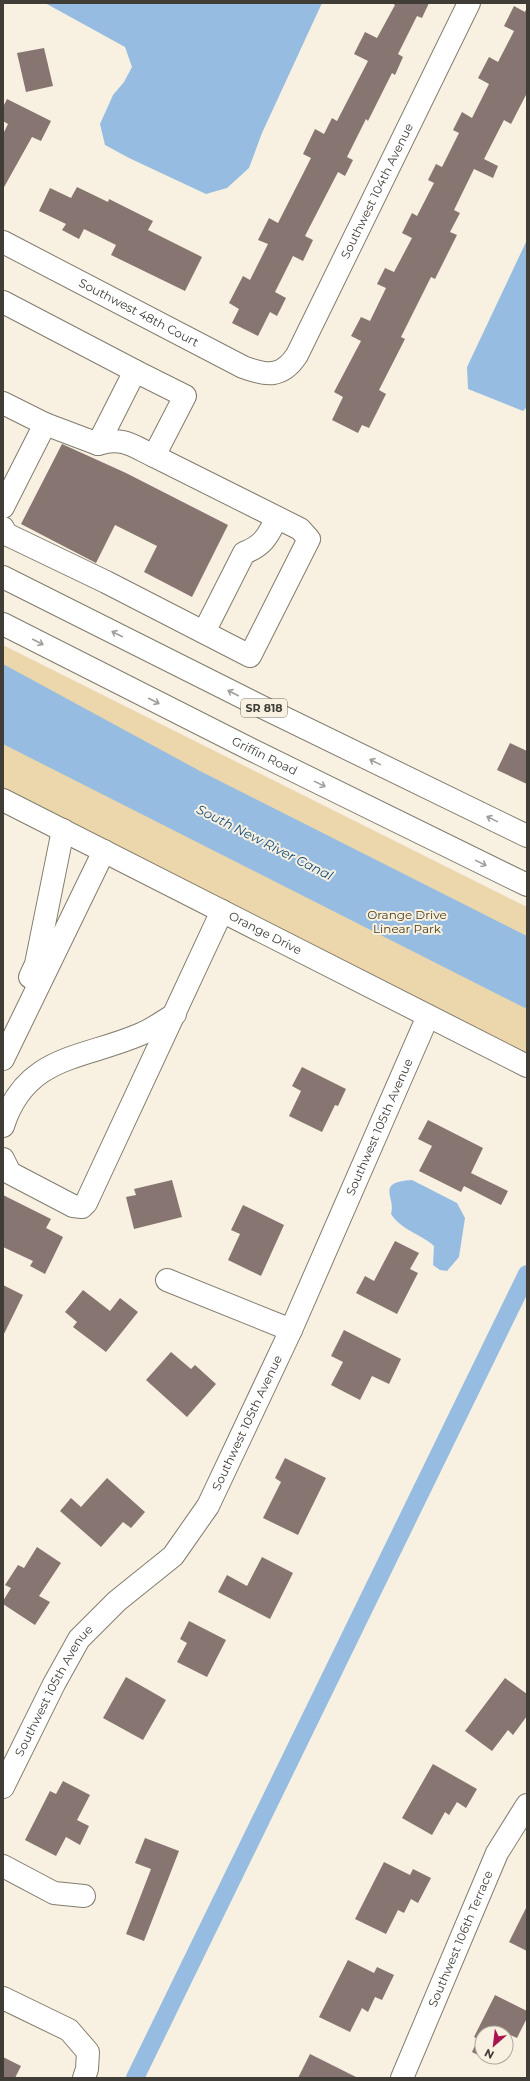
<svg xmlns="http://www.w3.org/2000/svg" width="530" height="2081" font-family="Montserrat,sans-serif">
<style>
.green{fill:#ebd7ab}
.water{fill:#96bde1}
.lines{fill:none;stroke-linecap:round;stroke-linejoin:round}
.canal{stroke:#96bde1;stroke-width:18}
.building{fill:#867570}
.minor-casing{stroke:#827c6e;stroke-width:24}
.major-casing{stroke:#827c6e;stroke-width:24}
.minor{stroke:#fff;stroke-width:22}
.major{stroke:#fff;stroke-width:22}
.oneway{stroke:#9f9e9a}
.labels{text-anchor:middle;stroke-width:4;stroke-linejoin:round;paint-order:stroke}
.shield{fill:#f8f1e1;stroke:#767369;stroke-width:1}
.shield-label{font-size:11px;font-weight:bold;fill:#3f3d36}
.street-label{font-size:12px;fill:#3f3d36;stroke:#f8f1e1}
.park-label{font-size:12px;fill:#4b3c16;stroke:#f8f1e1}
.water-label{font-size:13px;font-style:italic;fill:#104c7a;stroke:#f8f1e1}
</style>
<rect width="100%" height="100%" fill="#f8f1e1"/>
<!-- green -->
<polygon class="green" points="3,645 527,907 527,1056 3,791"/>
<!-- water -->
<g class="water">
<polygon points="45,3 322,3 262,133 249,168 227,188 206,194 129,158 105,145 100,124 113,95 124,82 132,67 125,47"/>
<polygon points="527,240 527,407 523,411 468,389 467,367"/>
<polygon points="3,664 200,771 527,936 527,1009 3,744"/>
<path d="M412,1180L457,1203L465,1218L459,1257L447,1271L440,1270L433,1265L434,1246C421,1234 401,1230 391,1214C397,1198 374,1182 412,1180Z"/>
</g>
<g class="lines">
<!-- canal -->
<polyline class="canal" points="135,2078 527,1274"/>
</g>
<!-- building -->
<g class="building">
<polygon points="392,3 429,3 422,18 417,16 398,54 403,57 395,75 392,73 368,121 366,119 347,157 353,160 345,176 338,172 305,236 313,240 303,261 293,256 275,292 286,298 277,316 270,312 258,336 232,323 239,309 229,303 243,276 250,280 268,244 258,240 269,218 278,223 311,158 303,154 315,129 324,134 332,118 337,121 368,61 354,54 365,32 377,38 395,5"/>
<polygon points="514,6 525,12 527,7 527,93 511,124 504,120 484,159 498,166 493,178 474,169 454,210 460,213 450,232 457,235 435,279 431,277 401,337 405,339 379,390 386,394 369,428 362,425 358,433 332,420 343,397 334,392 361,341 351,336 361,317 370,321 386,288 377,284 385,268 394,272 412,238 402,233 412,213 417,216 434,183 428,180 436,164 442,167 459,133 453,130 462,112 472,118 489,84 478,78 489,57 498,62 514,31 504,26"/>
<polygon points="44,48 53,86 26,92 17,53"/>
<polygon points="7,99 51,121 41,141 32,137 3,189 3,134 8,124 3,121 3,107"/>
<polygon points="77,187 108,202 109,199 153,221 148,230 202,257 185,291 111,255 116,245 84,229 79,239 62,230 66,224 39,211 50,188 71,198"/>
<polygon points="62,444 126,473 228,525 192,597 144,572 157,546 115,525 96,563 21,524"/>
<polygon points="510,743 527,751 527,784 497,770"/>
<polygon points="302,1067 346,1089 338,1106 335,1105 322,1132 289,1116 301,1091 292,1086"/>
<polygon points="428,1120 483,1148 471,1173 508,1191 501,1205 464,1186 461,1192 419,1171 432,1146 418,1139"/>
<polygon points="172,1180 182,1217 134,1229 126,1197 136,1195 134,1189"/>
<polygon points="3,1195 51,1219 46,1228 63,1237 45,1274 30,1266 33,1261 3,1247"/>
<polygon points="243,1205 284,1225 261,1276 228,1260 240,1234 231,1230"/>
<polygon points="395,1241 419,1253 410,1269 418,1273 397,1314 356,1293 365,1276 374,1281"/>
<polygon points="3,1285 23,1295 3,1336"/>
<polygon points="83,1290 110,1311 120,1298 138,1312 106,1352 73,1327 77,1322 65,1312"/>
<polygon points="344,1330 401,1359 389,1384 372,1376 360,1400 331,1385 343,1362 331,1356"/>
<polygon points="171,1352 191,1369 195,1365 216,1384 187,1417 146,1380"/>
<polygon points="285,1458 326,1478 298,1535 263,1518 281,1482 275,1478"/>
<polygon points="107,1478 145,1512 131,1528 123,1522 101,1547 60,1511 71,1498 81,1507"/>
<polygon points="37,1547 61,1563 39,1596 50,1602 35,1625 3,1604 3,1601 11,1588 5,1585 18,1565 24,1568"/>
<polygon points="262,1557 293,1573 270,1619 218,1592 227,1575 247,1586"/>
<polygon points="189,1621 226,1640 207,1677 177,1662 187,1643 180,1639"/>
<polygon points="126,1677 166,1700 143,1740 103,1718"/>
<polygon points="505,1678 527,1694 527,1716 513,1735 508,1730 492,1751 465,1731"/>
<polygon points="433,1764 477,1789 466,1808 457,1802 449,1815 445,1812 432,1835 402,1818"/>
<polygon points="63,1781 90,1795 77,1820 89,1826 80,1845 66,1837 56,1856 25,1840 50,1791 56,1794"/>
<polygon points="145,1838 179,1851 144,1941 126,1934 151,1869 135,1863"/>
<polygon points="384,1862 410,1875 413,1869 431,1878 418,1903 411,1899 404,1913 398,1910 386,1934 355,1919"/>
<polygon points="527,1906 527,1951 509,1942"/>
<polygon points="348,1960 374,1973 377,1967 394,1975 382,2000 375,1997 368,2012 362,2008 350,2032 319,2017"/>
<polygon points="495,1995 527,2011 527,2018 517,2038 508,2034 506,2039 506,2033 482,2033 482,2057 497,2057 494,2063 472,2052 478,2039 474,2037"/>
<polygon points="310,2054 358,2078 298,2078"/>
<polygon points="3,2057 21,2066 15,2078 3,2078"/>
</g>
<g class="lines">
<!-- minor casing -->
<g class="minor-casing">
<g id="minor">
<path id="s1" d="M3,242L243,367C267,376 282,378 297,355L469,3"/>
<polyline points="3,302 135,371 98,444 45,424 3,403"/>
<path d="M98,444C122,436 133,446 154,456L185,396L135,371"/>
<polyline points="3,507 45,424"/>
<polyline points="3,528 6,534 106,582 250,656 309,539 300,529 154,456"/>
<path d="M204,632L244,553C264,545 267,537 277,518"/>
<path id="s2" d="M3,800L527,1066"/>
<polyline points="30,977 36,964 63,830"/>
<polyline points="3,1059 104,851"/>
<path d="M3,1126C26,1054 84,1059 141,1034C153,1029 164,1021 175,1014"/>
<polyline points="3,1159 10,1173 73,1206 82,1207 86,1203 222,911"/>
<polyline points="167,1280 291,1330"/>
<path id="s3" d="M3,1787L54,1684L79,1639L117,1601L173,1556L208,1506L291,1330L428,1016"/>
<polyline points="3,1866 54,1893 84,1896"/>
<polyline points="3,1998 69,2030 88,2052 87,2069 84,2078"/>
<path id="s4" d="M402,2078L497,1853L527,1805"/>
</g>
</g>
<!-- major casing -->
<g class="major-casing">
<g id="major">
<polyline points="3,577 260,706 527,836"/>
<path id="s5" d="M3,624L250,749L527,885"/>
</g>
</g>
<!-- minor -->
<use href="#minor" class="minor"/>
<!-- major -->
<use href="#major" class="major"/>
</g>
<!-- one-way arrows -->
<defs><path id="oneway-shaft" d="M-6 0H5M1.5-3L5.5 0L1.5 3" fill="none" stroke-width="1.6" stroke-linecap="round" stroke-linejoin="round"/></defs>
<g class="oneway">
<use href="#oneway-shaft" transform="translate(117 634) rotate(-153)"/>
<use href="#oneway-shaft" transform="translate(38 642) rotate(27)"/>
<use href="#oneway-shaft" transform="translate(233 693) rotate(-153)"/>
<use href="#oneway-shaft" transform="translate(154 701) rotate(27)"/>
<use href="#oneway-shaft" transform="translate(375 762) rotate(-154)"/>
<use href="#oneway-shaft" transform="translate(320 784) rotate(26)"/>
<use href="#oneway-shaft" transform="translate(492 819) rotate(-154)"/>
<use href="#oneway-shaft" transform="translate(481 863) rotate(26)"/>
</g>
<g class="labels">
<!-- shield labels -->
<rect class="shield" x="241" y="699" width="46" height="18" rx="3"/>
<g class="shield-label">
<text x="264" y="712">SR 818</text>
</g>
<!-- street labels -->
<g class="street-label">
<text dy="4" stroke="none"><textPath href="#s1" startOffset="515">Southwest 104th Avenue</textPath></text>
<text dy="4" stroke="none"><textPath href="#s1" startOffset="153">Southwest 48th Court</textPath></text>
<text dy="4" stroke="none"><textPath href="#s5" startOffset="293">Griffin Road</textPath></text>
<text dy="4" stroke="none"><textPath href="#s2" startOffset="294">Orange Drive</textPath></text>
<text dy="4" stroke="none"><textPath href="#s3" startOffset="769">Southwest 105th Avenue</textPath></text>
<text dy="4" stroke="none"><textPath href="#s3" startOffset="445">Southwest 105th Avenue</textPath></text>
<text dy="4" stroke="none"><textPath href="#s3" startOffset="109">Southwest 105th Avenue</textPath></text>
<text dy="4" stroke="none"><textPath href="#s4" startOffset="151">Southwest 106th Terrace</textPath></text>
</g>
<!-- park labels -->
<g class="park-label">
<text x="407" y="919">Orange Drive<tspan x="407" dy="14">Linear Park</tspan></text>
</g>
<!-- water labels -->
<g class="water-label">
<text transform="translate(265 842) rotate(27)" y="5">South New River Canal</text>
</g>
</g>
<!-- border -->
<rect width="530" height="2081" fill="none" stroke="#3f3d36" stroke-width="8"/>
<!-- north arrow -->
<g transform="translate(494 2045) rotate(208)"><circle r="19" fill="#f8f1e1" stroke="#aea99d"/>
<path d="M0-3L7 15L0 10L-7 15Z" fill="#a9164f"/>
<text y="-6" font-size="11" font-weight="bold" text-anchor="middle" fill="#3f3d36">N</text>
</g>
</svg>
